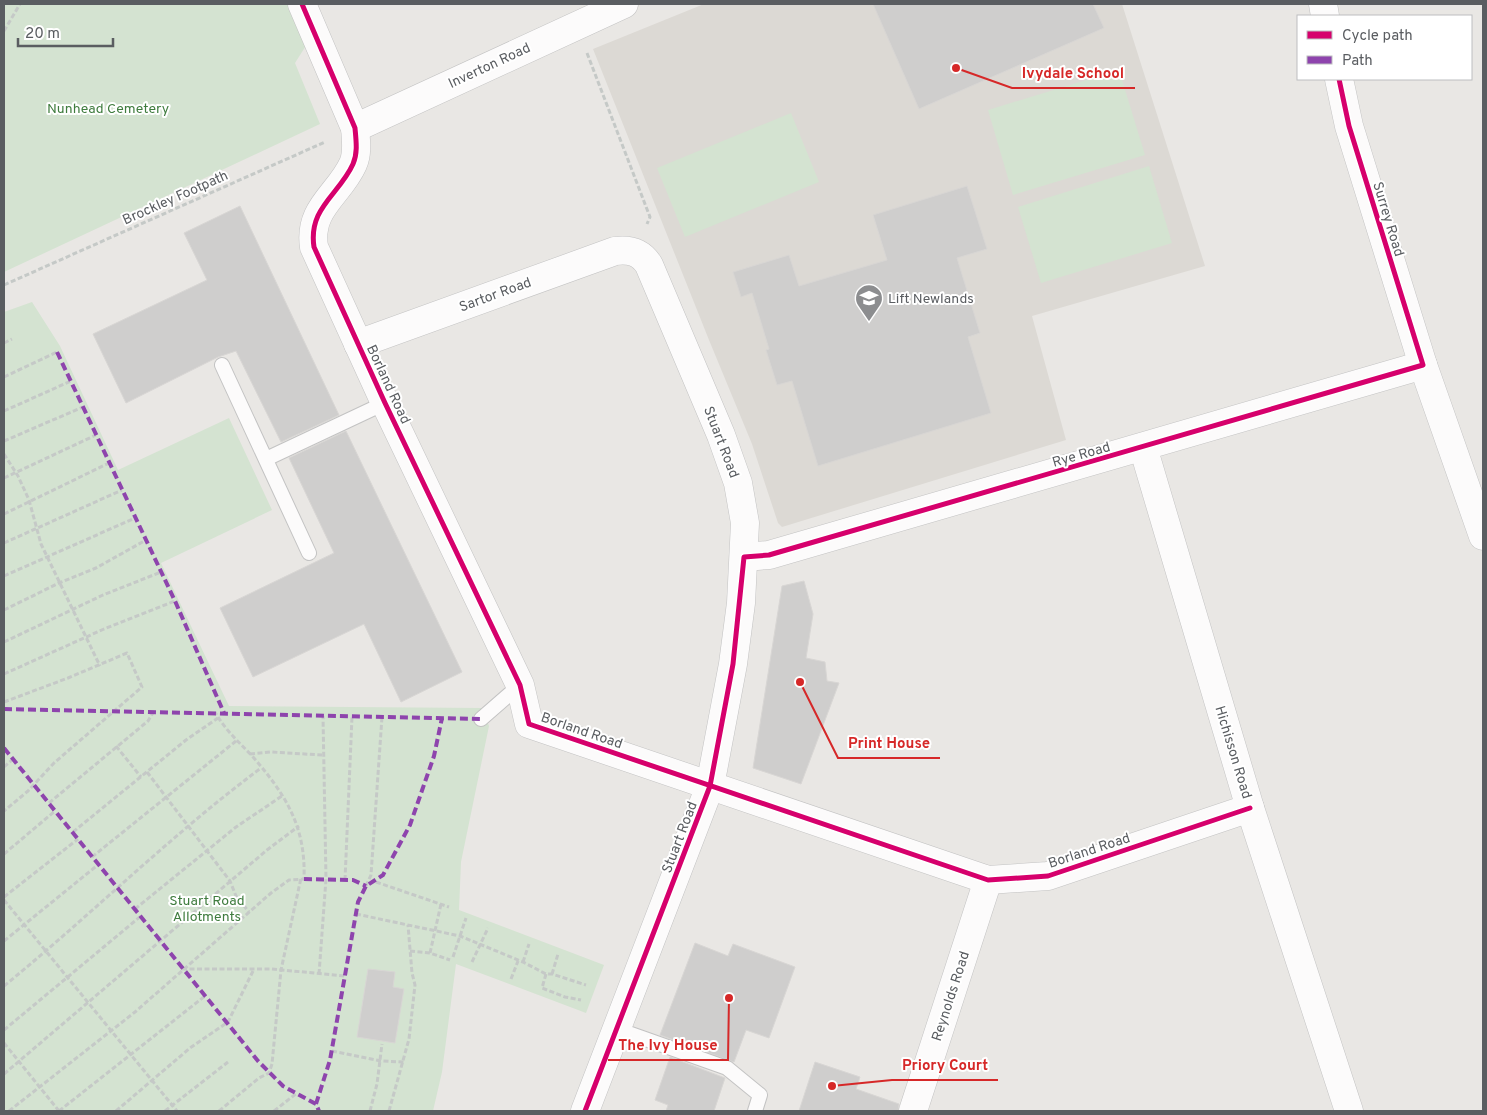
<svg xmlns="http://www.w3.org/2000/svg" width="1487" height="1115" font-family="Overpass,sans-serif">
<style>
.education{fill:#dcd9d4}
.green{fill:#d4e3d1}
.building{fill:#cfcecd;stroke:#d8d6d4}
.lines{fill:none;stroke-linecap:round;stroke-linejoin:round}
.service-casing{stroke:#c3c3c3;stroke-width:16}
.minor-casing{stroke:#c3c3c3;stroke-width:29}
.path{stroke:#c5c9c7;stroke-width:3;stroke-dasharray:5 2.5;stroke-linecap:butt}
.service{stroke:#fcfbfb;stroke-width:14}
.minor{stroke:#fcfbfb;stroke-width:28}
.quiet{stroke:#8e44ad;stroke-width:4;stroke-dasharray:8 4;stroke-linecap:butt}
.cycleway-casing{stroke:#fff;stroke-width:8}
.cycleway{stroke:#d6006c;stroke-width:5}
.labels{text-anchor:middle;stroke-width:4;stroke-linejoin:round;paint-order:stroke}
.street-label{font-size:14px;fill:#5a5d61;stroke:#fff}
.park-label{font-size:14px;fill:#3f7c3e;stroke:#fff}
.poi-label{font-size:14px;fill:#5a5d61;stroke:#fff;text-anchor:start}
.leader{fill:none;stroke:#d62828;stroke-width:2}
.callout-dot{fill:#d62828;stroke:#fff;stroke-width:2}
.callout-label{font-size:15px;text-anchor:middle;font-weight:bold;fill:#d62828;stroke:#fff;stroke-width:4;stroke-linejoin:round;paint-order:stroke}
</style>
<rect width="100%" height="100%" fill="#e9e7e4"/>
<!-- education -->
<polygon class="education" points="704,4 1122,4 1205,266 1032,316 1066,440 782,527 778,523 752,444 709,340 593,49"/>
<!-- green -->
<g class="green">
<polygon points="4,4 301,4 314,33 295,63 320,124 4,272"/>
<polygon points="1119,70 1145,155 1013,195 988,110"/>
<polygon points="791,113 819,182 685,237 657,168"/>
<polygon points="1149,166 1172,243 1041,283 1018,207"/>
<polygon points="32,302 60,346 118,470 229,418 272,510 161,563 229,706 482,708 489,726 461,862 459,910 604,965 586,1013 456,964 442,1072 433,1111 4,1111 4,312"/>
</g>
<!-- building -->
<g class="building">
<polygon points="873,4 1093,4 1104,28 919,109"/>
<polygon points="967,186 987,249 957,258 980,333 968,337 991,413 818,466 792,381 777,385 766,350 769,349 752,293 741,297 733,272 789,255 799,286 887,260 873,215"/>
<polygon points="240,206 339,415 281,442 236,351 218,357 126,403 93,334 207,280 184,233"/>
<polygon points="346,431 462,672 401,702 364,624 253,677 220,608 334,553 289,458"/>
<polygon points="804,581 813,614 806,658 825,662 827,681 839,683 801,784 753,768 782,586"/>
<polygon points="695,943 728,956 733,944 795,967 769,1038 746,1030 734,1062 660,1035"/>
<polygon points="368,969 395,972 393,987 404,989 395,1043 357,1037"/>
<polygon points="670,1057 725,1078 714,1111 666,1111 668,1105 655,1100"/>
<polygon points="815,1062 860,1077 856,1089 899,1104 898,1111 799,1111"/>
</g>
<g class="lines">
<!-- service casing -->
<g class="service-casing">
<g id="service">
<polyline points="222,365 309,553"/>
<polyline points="266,459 385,403"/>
<polyline points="481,719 520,685"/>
<polyline points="617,1029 727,1068 760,1095 755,1111"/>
</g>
</g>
<!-- minor casing -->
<g class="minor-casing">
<g id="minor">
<path d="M302,4L355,128C356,140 358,153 353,164C339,195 308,208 314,247L385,403L520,685L529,724L988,880L1048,876L1250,808"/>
<polyline points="1323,4 1325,16"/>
<polyline points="1339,79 1349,126 1423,365 1483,536"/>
<polyline points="355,128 624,4"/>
<path d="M358,344L615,251C630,249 641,252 649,265L721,435L738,483L745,523L741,603L733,664L710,786L585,1111"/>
<polyline points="1143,447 1250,808 1349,1111"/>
<polyline points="744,557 769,555 1423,365"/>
<polyline points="913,1111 988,880"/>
</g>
</g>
<!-- path -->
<g class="path">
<polyline points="4,31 20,4"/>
<polyline points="587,53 650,217 647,224"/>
<polyline points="4,285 325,142"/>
<polyline points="4,343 12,339"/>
<polyline points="4,377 57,352"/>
<polyline points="4,411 71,381"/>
<polyline points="4,441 83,407"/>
<polyline points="4,454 18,476 29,500 41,544 100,666"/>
<polyline points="4,478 96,435"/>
<polyline points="4,514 109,463"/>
<polyline points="4,543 122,490"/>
<polyline points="4,576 135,518"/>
<polyline points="4,610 59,583 96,568 146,540"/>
<polyline points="4,642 103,595 161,572"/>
<polyline points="4,674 104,629 175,601"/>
<polyline points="4,702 68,678 127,653 142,687 54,763 28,791 4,811"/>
<polyline points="116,746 141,777"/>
<polyline points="250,754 271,752 322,755"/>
<polyline points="4,767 13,759"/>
<polyline points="147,772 230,881 236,896 249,912"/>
<polyline points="49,803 148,721 154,711"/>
<polyline points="73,832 186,740 218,718"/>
<polyline points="4,854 55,811"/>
<polyline points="92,857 236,741"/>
<polyline points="345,880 352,717"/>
<polyline points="376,882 449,907"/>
<polyline points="366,886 371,875 382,717"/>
<polyline points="4,897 78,839"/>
<polyline points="4,900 177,1111"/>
<polyline points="135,909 236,827 282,796"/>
<polyline points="356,914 460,936 523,962 546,974 552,974 586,985"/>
<polyline points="4,941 99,864"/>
<polyline points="410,951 430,953 450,960"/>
<polyline points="430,953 441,904"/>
<polyline points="453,957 466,918"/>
<polyline points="472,962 488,928"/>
<polyline points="523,962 529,944"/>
<polyline points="182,969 272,969 345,976"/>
<polyline points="319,974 326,879 323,716"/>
<polyline points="546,974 542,988 565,997 581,1000"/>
<polyline points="552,974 558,954"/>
<polyline points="511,979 518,961"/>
<path d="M4,986C91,915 171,835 261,768"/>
<polyline points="4,1030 141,916"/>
<polyline points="4,1043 59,1111"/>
<polyline points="332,1051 381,1061 404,1062"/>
<polyline points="4,1074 267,850 299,826"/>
<path d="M9,1111L135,1012L271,893L289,880L304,879C306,827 286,795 253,757C239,742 225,730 215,712"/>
<polyline points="59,1111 205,996"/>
<polyline points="116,1111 190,1048 228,1022 254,969"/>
<polyline points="165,1111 228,1062"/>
<polyline points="219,1111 259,1078 269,1073 272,1064 281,970 301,878"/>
<polyline points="274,1111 297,1093"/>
<polyline points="370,1111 377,1084 382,1044"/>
<polyline points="389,1111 409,1039 415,985 412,973 408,925"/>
</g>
<!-- service -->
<use href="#service" class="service"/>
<!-- minor -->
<use href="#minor" class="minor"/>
<!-- quiet -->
<g class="quiet">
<polyline points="57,352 175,601 224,713"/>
<polyline points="4,709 481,719"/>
<polyline points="4,748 258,1061 283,1086 316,1104 319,1111"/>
<polyline points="304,879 353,880 366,886"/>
<polyline points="316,1104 330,1060 358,902 366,886 383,875 410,825 434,756 442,718"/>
</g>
<!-- cycleway casing -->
<g class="cycleway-casing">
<g id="cycleway">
<path d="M302,4L355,128C356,140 358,153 353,164C339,195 308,208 314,247L385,403L520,685L529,724L988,880L1048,876L1250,808"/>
<polyline points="585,1111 710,786 733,664 744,557 769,555 1423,365 1349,126 1339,79"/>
</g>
</g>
<!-- cycleway -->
<use href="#cycleway" class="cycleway"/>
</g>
<!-- icons -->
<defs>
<g id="school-pin" transform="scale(1.4375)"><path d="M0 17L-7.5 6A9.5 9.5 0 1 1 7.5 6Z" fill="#8c8d8f" stroke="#fff"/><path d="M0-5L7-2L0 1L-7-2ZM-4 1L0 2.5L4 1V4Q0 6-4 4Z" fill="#fff"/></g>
</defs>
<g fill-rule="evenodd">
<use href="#school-pin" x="869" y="298"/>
</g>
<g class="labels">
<!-- street labels -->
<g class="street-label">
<text transform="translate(489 65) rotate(-25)" y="5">Inverton Road</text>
<text transform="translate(175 197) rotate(-24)" y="5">Brockley Footpath</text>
<text transform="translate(1389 219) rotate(73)" y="5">Surrey Road</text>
<text transform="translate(495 294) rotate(-20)" y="5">Sartor Road</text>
<text transform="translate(389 384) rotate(65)" y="5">Borland Road</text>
<text transform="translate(722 442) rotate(69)" y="5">Stuart Road</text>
<text transform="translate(1081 454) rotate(-16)" y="5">Rye Road</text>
<text transform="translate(582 730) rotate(19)" y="5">Borland Road</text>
<text transform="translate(1234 752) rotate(73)" y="5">Hichisson Road</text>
<text transform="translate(679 837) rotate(-69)" y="5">Stuart Road</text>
<text transform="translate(1089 850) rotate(-18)" y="5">Borland Road</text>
<text transform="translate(950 996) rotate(-72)" y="5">Reynolds Road</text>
</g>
<!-- park labels -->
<g class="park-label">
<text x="108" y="113">Nunhead Cemetery</text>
<text x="207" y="905">Stuart Road<tspan x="207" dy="16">Allotments</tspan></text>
</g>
<!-- poi labels -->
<g class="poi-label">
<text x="888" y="303">Lift Newlands</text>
</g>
</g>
<!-- callouts -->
<path class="leader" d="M956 68L1012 88H1135M800 682L838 758H940M729 998L728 1060H608M832 1086L892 1080H998"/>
<g class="callout-dot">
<circle cx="956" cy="68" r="5"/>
<circle cx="800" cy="682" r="5"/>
<circle cx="729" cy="998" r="5"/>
<circle cx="832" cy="1086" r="5"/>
</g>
<g class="callout-label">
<text x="1073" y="78">Ivydale School</text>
<text x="889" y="748">Print House</text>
<text x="668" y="1050">The Ivy House</text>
<text x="945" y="1070">Priory Court</text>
</g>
<!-- border -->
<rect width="1487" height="1115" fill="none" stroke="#5a5d61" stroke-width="10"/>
<!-- legend -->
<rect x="1297" y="15" width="175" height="65" fill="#ffffff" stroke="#bdbec0"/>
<rect x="1307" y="31" width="25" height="8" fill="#d6006c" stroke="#bdbec0"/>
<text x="1342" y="40" font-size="15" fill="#5a5d61">Cycle path</text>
<rect x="1307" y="56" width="25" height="8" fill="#8e44ad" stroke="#bdbec0"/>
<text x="1342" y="65" font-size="15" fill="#5a5d61">Path</text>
<!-- scale -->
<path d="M18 38v8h95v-8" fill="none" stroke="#5a5d61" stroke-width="2.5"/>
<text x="25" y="38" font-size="15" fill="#5a5d61" stroke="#ffffff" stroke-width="4" paint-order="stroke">20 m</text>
</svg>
